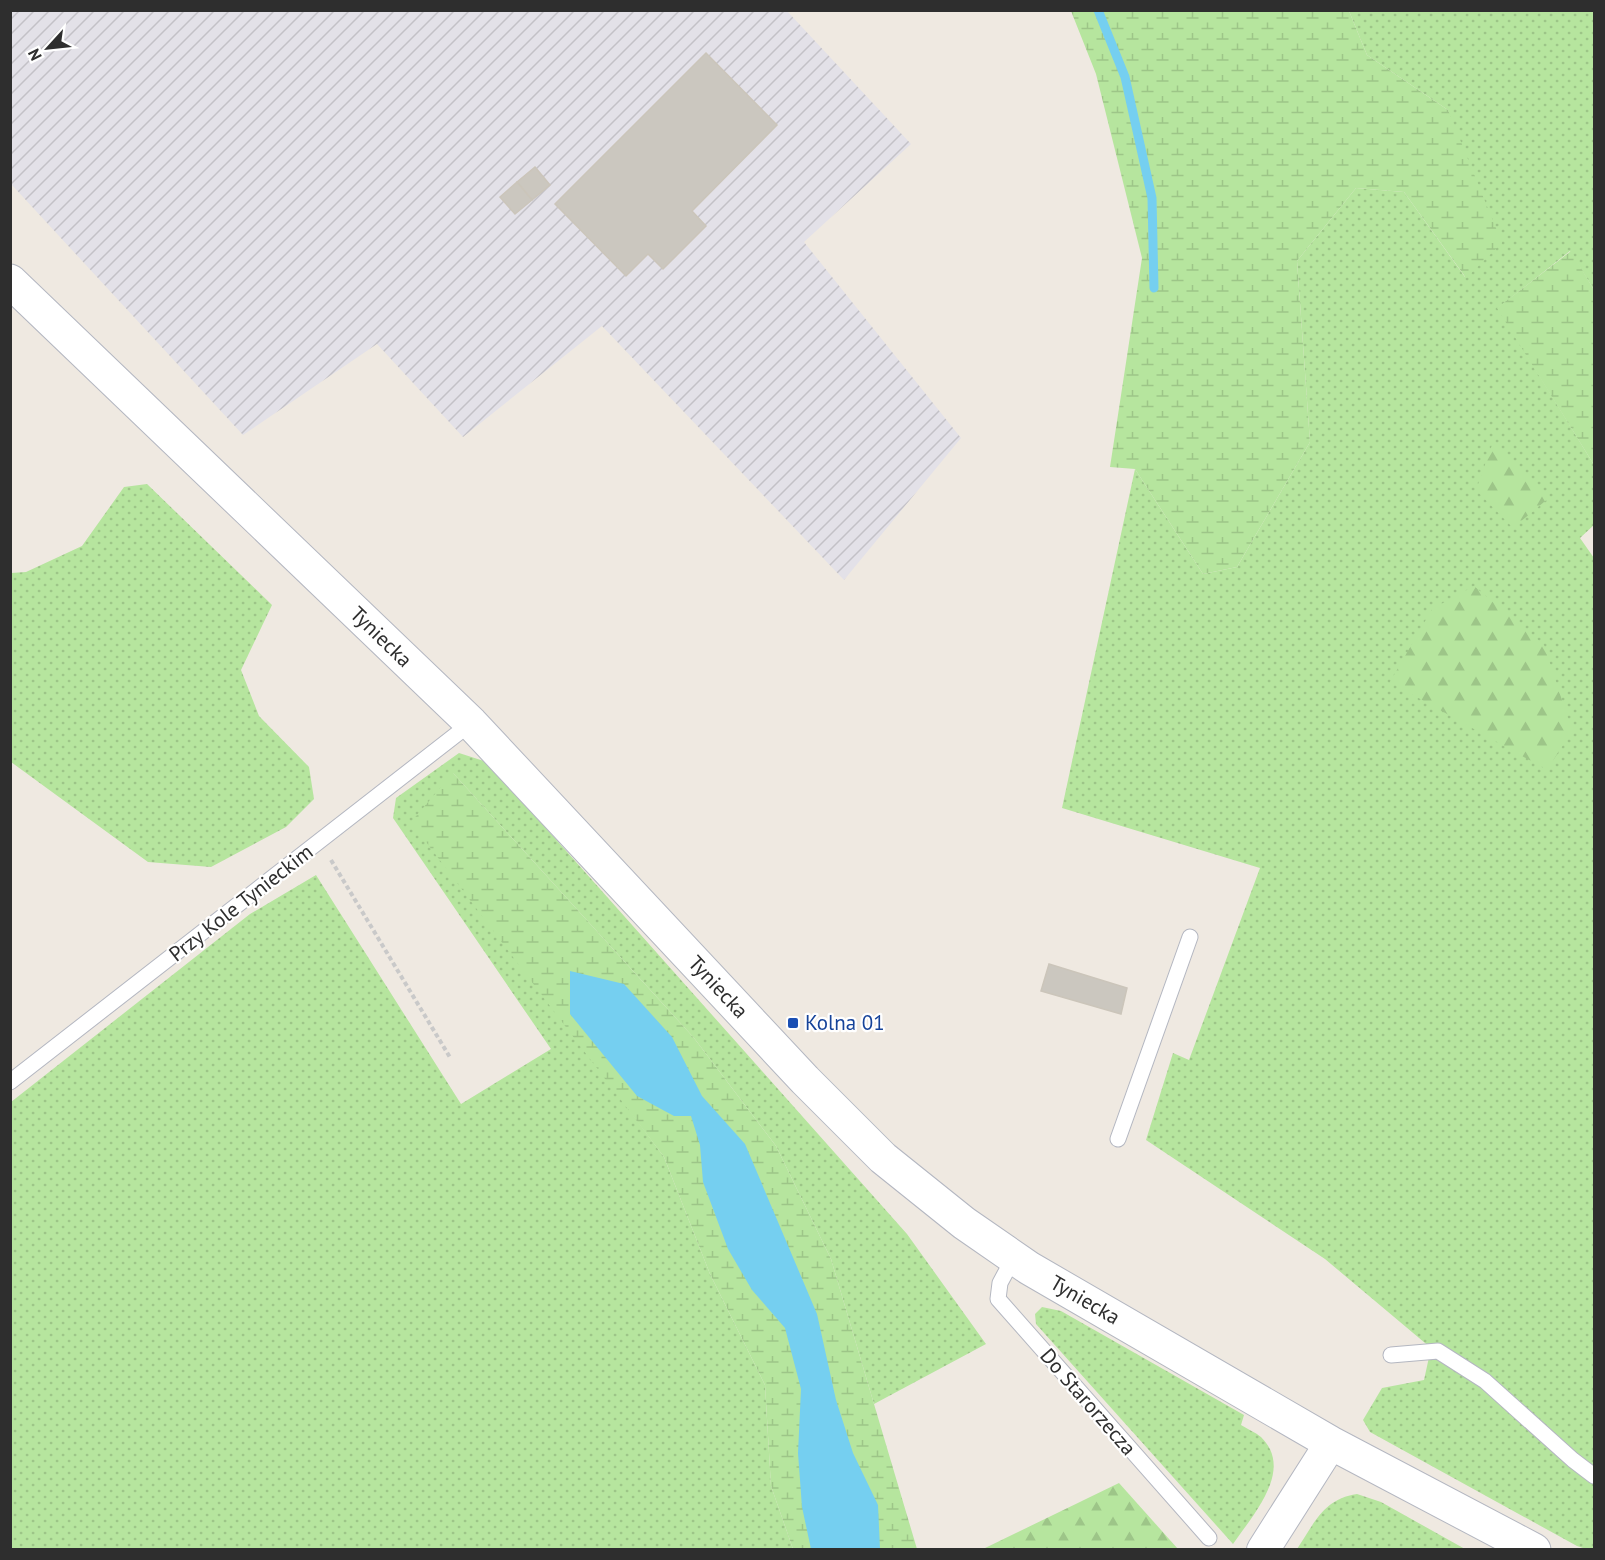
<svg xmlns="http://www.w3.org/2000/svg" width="1605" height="1560" font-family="'PT Sans',sans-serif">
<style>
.industrial{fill:url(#industrial-furrows)}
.grass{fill:url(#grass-dots)}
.forest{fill:url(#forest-firs)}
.wetland{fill:url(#wetland-marsh)}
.water{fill:#75cff0}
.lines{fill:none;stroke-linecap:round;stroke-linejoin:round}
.stream{stroke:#75cff0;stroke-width:9}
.building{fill:#cbc7bf;stroke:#cbc5ba;stroke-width:1.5}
.service-casing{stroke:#b4b7c1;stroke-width:17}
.minor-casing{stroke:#b4b7c1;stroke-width:34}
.tertiary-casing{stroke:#b4b7c1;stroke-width:35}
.path{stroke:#c9c9c9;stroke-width:4;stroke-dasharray:4.5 3;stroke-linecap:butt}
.service{stroke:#fff;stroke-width:15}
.minor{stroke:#fff;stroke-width:32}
.tertiary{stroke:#fff;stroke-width:33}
.transit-dot{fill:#1a4fb4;stroke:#fff;stroke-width:2}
.labels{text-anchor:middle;stroke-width:4.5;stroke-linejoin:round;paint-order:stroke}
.street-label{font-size:21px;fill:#2e2e2e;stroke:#fff}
.transit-label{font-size:21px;fill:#164399;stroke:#fff;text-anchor:start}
</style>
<defs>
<pattern id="industrial-furrows" width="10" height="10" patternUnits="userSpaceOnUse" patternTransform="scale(1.5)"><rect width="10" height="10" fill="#e3e1e8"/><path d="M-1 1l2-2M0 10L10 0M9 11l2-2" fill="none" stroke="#c3c1c7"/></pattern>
<pattern id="grass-dots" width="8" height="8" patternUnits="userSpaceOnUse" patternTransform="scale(1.5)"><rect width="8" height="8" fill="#b6e59e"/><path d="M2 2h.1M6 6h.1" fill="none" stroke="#9dc588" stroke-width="1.8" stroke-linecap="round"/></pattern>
<pattern id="forest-firs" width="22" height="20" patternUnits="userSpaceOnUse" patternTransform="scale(1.5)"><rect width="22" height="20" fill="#b6e59e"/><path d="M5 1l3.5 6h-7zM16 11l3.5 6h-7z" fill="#9dc588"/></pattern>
<pattern id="wetland-marsh" width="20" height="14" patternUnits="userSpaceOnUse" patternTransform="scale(1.5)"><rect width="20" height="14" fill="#b6e59e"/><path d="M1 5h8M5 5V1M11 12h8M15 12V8" fill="none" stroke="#9dc588"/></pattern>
</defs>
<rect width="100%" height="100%" fill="#efe9e1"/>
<!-- industrial -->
<polygon class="industrial" points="11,11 787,11 911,144 804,242 961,438 844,580 602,326 463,437 377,344 243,435 11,184"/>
<!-- grass -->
<g class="grass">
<polygon points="1349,11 1594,11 1594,290 1570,251 1498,308 1594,465 1594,525 1580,538 1594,558 1594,1549 1586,1549 1577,1546 1370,1432 1363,1420 1382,1388 1424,1380 1431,1348 1325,1259 1146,1140 1173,1053 1189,1060 1260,868 1062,808 1135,469 1203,574 1237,567 1310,442 1297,261 1356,188 1404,192 1465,277 1448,110 1367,55"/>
<polygon points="147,484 272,605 241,670 259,716 309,767 314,799 286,827 211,867 148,862 11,762 11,573 26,572 82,546 124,487"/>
<polygon points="459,753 487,762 907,1234 986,1344 874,1404 831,1259 776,1146 694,1038 453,773 576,1038 664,1157 710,1274 765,1385 771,1486 793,1549 11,1550 11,1102 250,914 316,875 461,1104 551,1049 393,818 396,798"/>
<path d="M1042,1307L1061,1311L1244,1415L1241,1425C1247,1429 1255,1432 1261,1437C1295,1470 1252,1516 1233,1544L1036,1324L1035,1314Z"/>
<path d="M1357,1494L1381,1502L1465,1549H1297C1314,1524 1323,1499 1357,1494Z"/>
</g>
<!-- forest -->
<g class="forest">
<polygon points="1493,442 1550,497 1513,528 1476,490"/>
<polygon points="1474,586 1544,645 1572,731 1547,770 1390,682 1432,609"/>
<polygon points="1119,1483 1178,1549 983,1549"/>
</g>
<!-- wetland -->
<g class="wetland">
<polygon points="1071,11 1349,11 1367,55 1448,110 1502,243 1466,278 1404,192 1356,188 1297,261 1310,442 1237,567 1203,574 1135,469 1110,467 1142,258 1096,74"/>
<polygon points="1571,251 1594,290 1594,465 1497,308"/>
<polygon points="453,773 694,1038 776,1146 831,1259 917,1549 793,1549 771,1486 765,1385 710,1274 664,1157 411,822"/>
</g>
<!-- water -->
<polygon class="water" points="570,971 624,984 672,1037 702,1096 745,1144 817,1314 836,1400 853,1453 878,1505 880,1549 811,1549 802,1507 798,1453 801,1389 785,1328 752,1290 728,1249 703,1182 700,1145 691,1116 674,1116 637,1096 570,1014"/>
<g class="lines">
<!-- stream -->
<polyline class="stream" points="1098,10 1125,77 1152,198 1154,288"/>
</g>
<!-- building -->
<g class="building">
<polygon points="706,53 777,125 692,211 706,226 663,269 648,254 626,276 555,204"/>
<polygon points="535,167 550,185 532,200 517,182"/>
<polygon points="517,182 532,200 515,214 500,197"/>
<polygon points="1049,964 1127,988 1121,1014 1041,991"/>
</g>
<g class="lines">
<!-- service casing -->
<g class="service-casing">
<g id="service">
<polyline points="10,1082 471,723"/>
<polyline points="1118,1139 1190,937"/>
<polyline points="1014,1257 1000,1283 998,1299 1209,1538"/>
<polyline points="1391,1355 1438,1351 1485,1381 1573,1460 1594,1476"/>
</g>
</g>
<!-- minor casing -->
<g class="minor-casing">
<polyline id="minor" points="1263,1550 1331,1443"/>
</g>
<!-- tertiary casing -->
<g class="tertiary-casing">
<polyline id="tertiary" points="10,281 471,723 805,1080 883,1158 964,1223 1029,1268 1331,1443 1534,1550"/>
</g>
<!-- path -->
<polyline class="path" points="331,860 451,1059"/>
<!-- service -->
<use href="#service" class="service"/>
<!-- minor -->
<use href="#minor" class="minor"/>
<!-- tertiary -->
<use href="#tertiary" class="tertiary"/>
</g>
<!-- markers -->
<rect class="transit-dot" x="787" y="1017" width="12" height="12" rx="3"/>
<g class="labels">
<!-- street labels -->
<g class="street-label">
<text transform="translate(381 637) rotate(44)" y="7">Tyniecka</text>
<text transform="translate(241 903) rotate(-38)" y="7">Przy Kole Tynieckim</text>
<text transform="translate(718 987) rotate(47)" y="7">Tyniecka</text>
<text transform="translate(1085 1300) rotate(30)" y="7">Tyniecka</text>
<text transform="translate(1088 1402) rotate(49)" y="7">Do Starorzecza</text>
</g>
<!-- transit labels -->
<g class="transit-label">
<text x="805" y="1030">Kolna 01</text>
</g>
</g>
<!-- border -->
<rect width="1605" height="1560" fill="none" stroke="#2e2e2e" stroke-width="24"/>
<!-- north arrow -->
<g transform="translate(48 48) rotate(243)" stroke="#ffffff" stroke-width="4.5" paint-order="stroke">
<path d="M0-4.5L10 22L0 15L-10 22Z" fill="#2e2e2e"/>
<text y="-9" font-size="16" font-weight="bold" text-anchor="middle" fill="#2e2e2e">N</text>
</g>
</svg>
